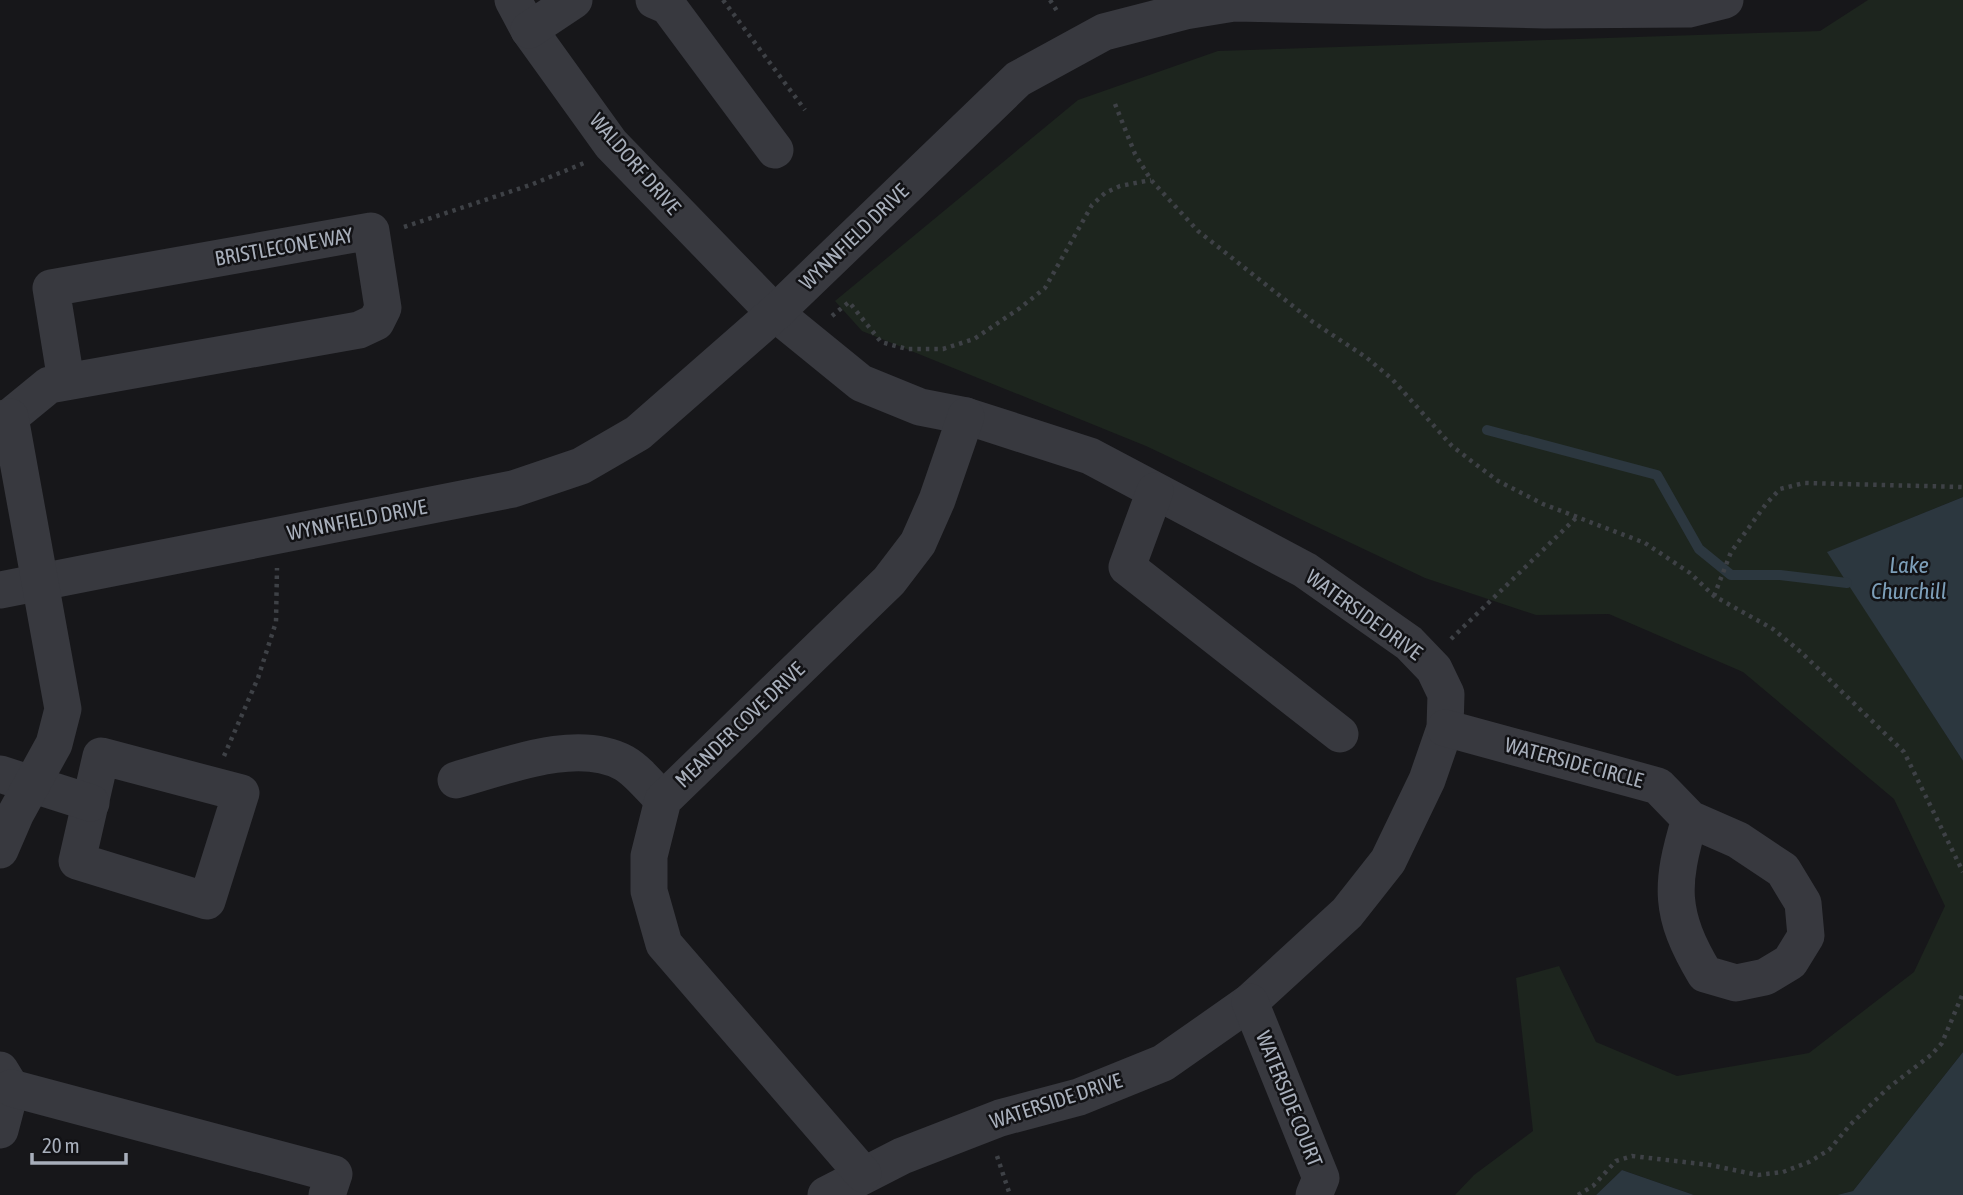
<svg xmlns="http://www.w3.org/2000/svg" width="1963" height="1195" font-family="'Asap Condensed',sans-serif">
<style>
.green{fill:#1d251e}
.water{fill:#2c373f}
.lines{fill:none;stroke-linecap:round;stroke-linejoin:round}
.stream{stroke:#2c373f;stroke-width:10}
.path{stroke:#3e4146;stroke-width:4.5;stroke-dasharray:3.5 5;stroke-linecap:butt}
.minor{stroke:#38393f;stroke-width:37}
.labels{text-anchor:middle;stroke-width:5;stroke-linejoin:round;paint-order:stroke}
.street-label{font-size:21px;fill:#a8afbb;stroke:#121215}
.water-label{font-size:23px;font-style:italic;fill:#7d9fb9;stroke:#121215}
</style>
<rect width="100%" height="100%" fill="#17171a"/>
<!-- green -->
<polygon class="green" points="1868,0 1963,0 1963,497 1828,552 1963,761 1963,1052 1853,1191 1837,1195 1694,1195 1622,1170 1596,1195 1455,1195 1474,1175 1533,1131 1516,978 1559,966 1596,1042 1677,1076 1809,1053 1914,972 1945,906 1894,799 1743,672 1609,614 1536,615 1425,578 1146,446 862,331 835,301 1078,100 1218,51 1820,31"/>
<!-- water -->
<g class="water">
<polygon points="1963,497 1963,761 1827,552"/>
<polygon points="1963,1052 1963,1195 1837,1195 1853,1191"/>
<polygon points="1622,1170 1694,1195 1596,1195"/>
</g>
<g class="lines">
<!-- stream -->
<polyline class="stream" points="1487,430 1657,475 1699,549 1731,575 1780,575 1847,583"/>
<!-- path -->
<g class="path">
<polyline points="723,0 805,110"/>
<polyline points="1050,0 1057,11"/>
<polyline points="1115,104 1135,154 1151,180 1198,231 1313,322 1367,358 1392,379 1452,446 1474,463 1498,481 1543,504 1645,543 1690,573 1714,596 1773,629 1802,653 1904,752 1963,872"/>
<polyline points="404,227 533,184 584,163"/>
<polyline points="832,316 849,302 881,342 907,349 943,349 974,339 1020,308 1045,288 1092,205 1105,193 1120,186 1151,180"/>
<polyline points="1714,596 1731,552 1766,504 1780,489 1804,483 1963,487"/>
<polyline points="1451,639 1577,517"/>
<polyline points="224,756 258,678 276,622 277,568"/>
<polyline points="997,1156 1010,1195"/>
<polyline points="1578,1195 1593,1186 1616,1161 1632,1156 1710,1165 1758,1175 1783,1172 1809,1162 1829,1150 1850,1125 1888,1088 1931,1055 1942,1043 1963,993"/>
</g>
<!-- minor -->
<g class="minor">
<polyline points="513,0 529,30 611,144 775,313 861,383 920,407 966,416 1090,456 1305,570 1409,643 1434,669 1446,694 1445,728 1427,780 1388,861 1347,913 1250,1002 1163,1063 1079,1097 1000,1118 902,1156 826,1195"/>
<polyline points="654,0 668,6 775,150"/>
<polyline points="529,30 574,0"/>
<polyline points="0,419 10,417 49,385 359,330 376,322 383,308 371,231 51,288 66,381"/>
<polyline points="1155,491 1127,567 1340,734"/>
<polyline points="0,590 513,489 581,466 638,433 775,313 1018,79 1104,32 1185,11 1234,3 1545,10 1689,9 1725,0"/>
<path d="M1445,728L1658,786L1690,819L1738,840L1783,870L1803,903L1806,936L1790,962L1765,977L1736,983L1705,974C1669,914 1670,885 1690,819"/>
<polygon points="101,756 241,793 207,901 77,861"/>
<polyline points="0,774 91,803"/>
<path d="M456,780C504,767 577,737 624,763C638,771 651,788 663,800"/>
<polyline points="0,850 16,813 54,744 63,709 10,417"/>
<polyline points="1250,1002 1321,1178 1314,1195"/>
<polyline points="0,1070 11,1088 0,1130"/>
<polyline points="11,1088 334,1174 327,1195"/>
<polyline points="863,1174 664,944 649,891 649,856 663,800 889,581 918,543 937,500 966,416"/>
</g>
</g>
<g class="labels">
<!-- street labels -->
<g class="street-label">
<text transform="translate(635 164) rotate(49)" y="7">WALDORF DRIVE</text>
<text transform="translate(854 237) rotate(-44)" y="7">WYNNFIELD DRIVE</text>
<text transform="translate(284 247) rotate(-10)" y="7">BRISTLECONE WAY</text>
<text transform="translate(357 520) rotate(-11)" y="7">WYNNFIELD DRIVE</text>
<text transform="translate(1364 615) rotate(36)" y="7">WATERSIDE DRIVE</text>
<text transform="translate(740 725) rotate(-44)" y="7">MEANDER COVE DRIVE</text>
<text transform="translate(1574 763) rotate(15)" y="7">WATERSIDE CIRCLE</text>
<text transform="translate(1289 1099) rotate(68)" y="7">WATERSIDE COURT</text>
<text transform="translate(1056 1101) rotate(-18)" y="7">WATERSIDE DRIVE</text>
</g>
<!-- water labels -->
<g class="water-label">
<text x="1909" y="573">Lake<tspan x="1909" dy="26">Churchill</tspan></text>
</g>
</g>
<!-- scale -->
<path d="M32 1153v10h94v-10" fill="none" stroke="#a8afbb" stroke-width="3.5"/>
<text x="42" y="1153" font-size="21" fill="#a8afbb" stroke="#121215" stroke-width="5" paint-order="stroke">20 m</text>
</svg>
